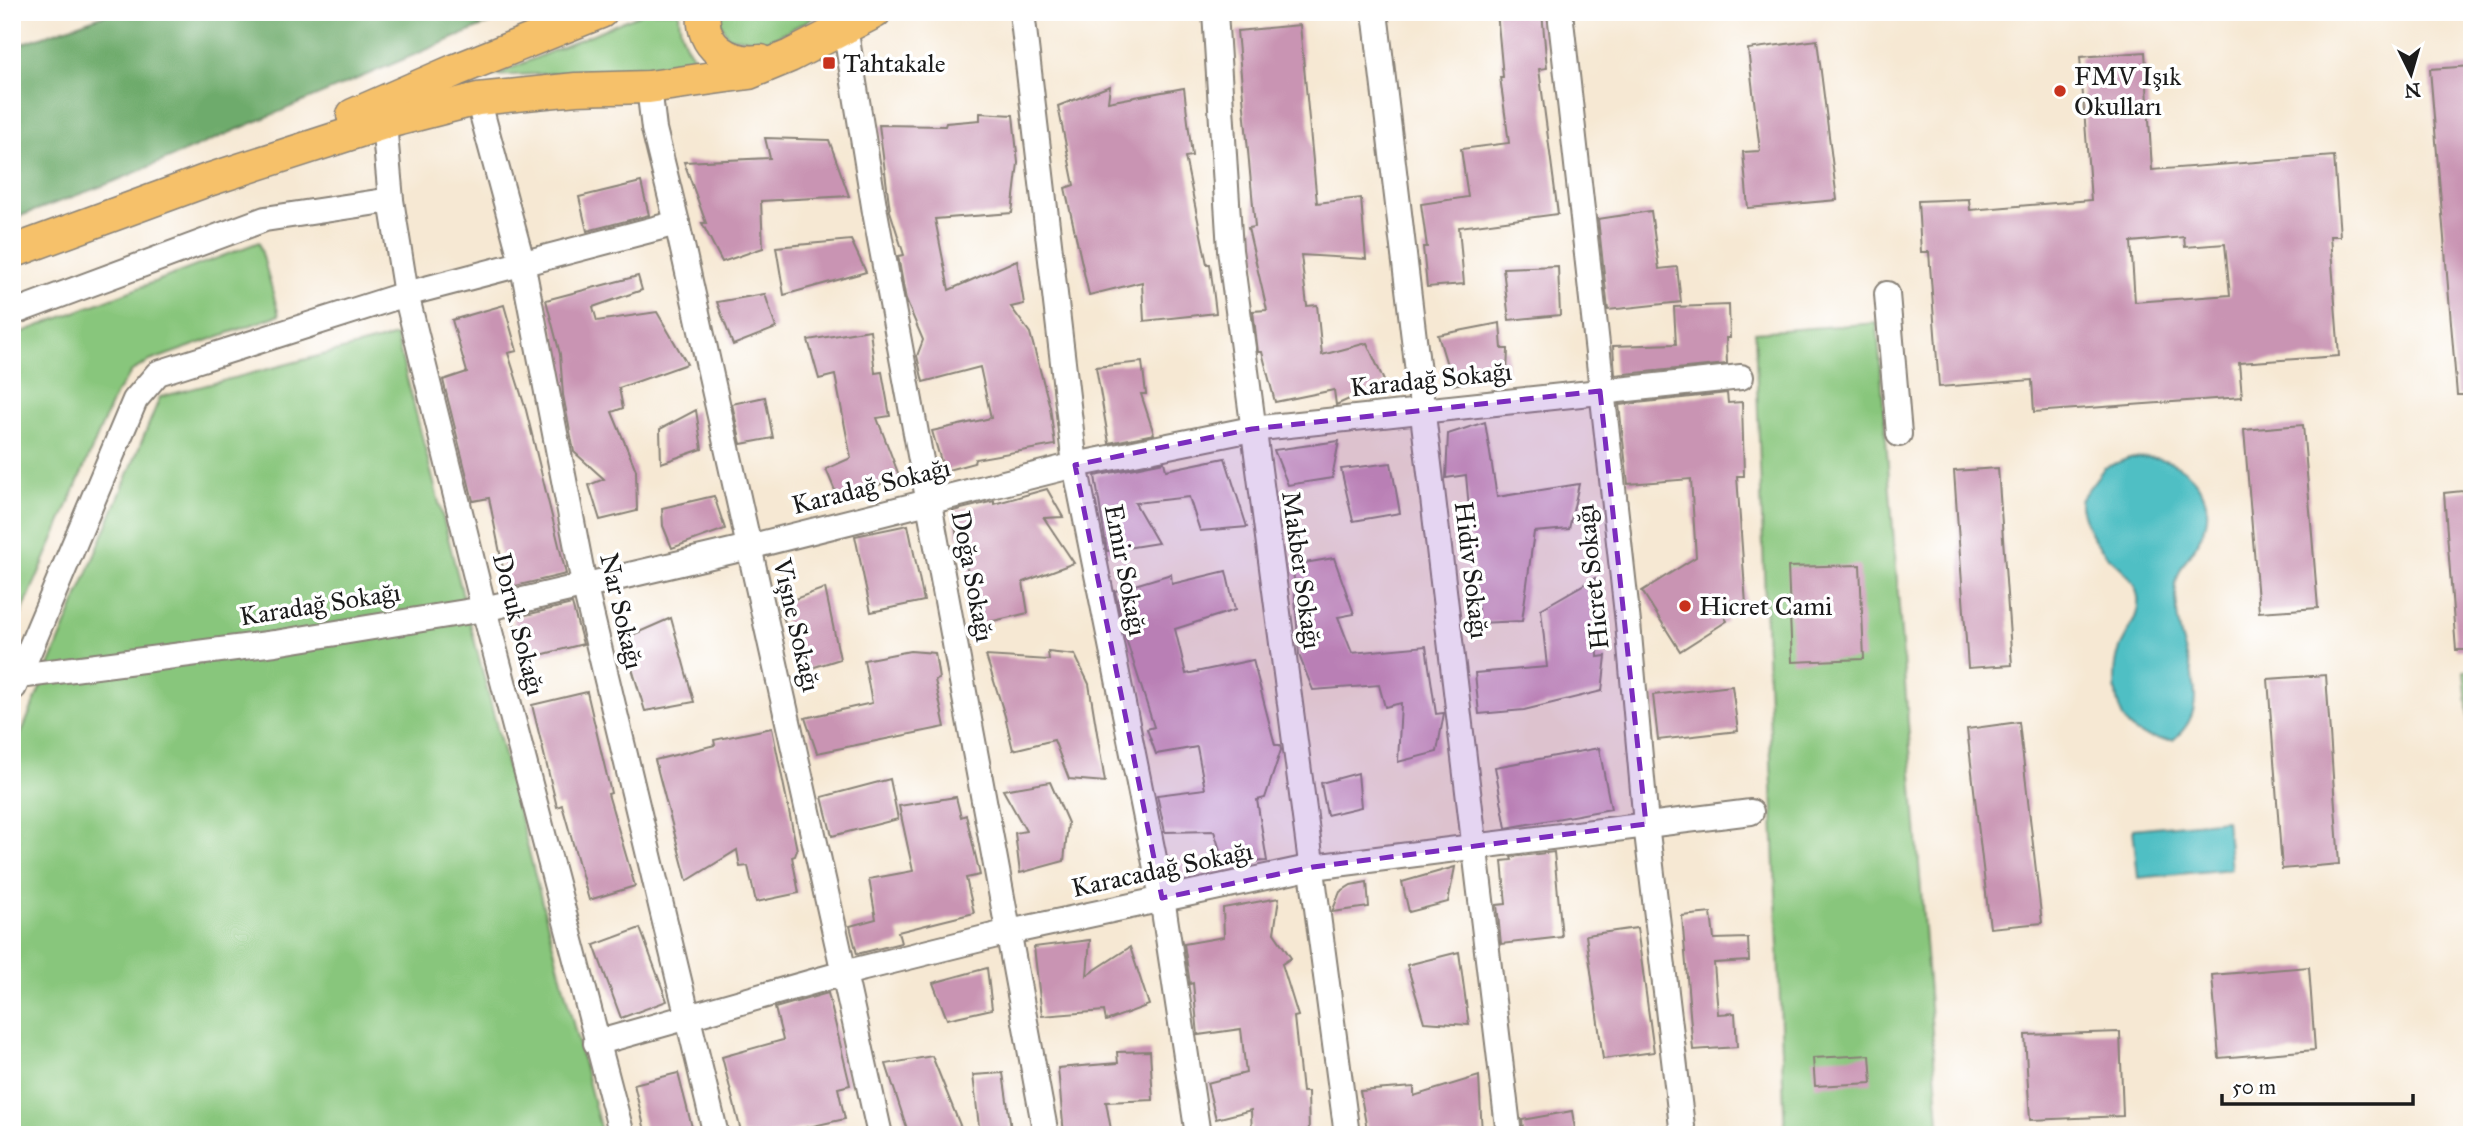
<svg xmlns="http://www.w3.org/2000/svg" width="2484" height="1147" font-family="'IM FELL Great Primer',serif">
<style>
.green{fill:#88c67c;stroke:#52714c;stroke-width:2}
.forest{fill:#6eab6c;stroke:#456444;stroke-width:2}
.water{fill:#50bfc4;stroke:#366e70;stroke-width:2}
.building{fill:#c994b3;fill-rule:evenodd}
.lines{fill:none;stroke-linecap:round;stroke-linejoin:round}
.minor-casing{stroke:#898278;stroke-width:28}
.major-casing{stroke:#898278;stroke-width:35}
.minor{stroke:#fff;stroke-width:24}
.major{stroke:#f6c16b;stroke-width:32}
.marked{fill:#7b2cbf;fill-opacity:0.2;stroke:#7b2cbf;stroke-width:5;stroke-dasharray:14 9;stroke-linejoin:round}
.poi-dot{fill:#c8321e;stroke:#fff;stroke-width:2.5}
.labels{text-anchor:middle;stroke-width:7;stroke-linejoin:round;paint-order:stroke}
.poi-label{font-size:26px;fill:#1c1c1c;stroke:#fff;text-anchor:start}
.street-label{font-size:26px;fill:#1c1c1c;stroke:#fff}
</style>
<rect width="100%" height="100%" fill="#fff"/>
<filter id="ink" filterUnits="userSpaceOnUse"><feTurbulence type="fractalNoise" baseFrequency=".0143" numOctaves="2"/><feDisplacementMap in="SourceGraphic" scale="14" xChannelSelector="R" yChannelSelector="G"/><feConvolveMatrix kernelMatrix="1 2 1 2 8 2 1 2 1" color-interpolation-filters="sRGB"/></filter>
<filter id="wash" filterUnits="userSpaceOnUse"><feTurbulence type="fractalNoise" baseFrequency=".00686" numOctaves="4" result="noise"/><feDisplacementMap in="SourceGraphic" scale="28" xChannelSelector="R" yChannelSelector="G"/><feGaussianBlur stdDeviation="1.57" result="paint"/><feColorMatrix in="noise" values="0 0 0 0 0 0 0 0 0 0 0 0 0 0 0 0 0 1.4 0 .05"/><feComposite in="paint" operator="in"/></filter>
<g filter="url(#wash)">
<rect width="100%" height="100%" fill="#f6e8d3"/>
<!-- green -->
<g class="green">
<path d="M645,12H679C679,36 687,51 703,67L493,76Z"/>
<polygon points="723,12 825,12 768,41 728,37 719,20"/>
<polygon points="259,242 279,315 150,361 132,371 115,395 12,636 12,336"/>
<polygon points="1877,323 1940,1135 1785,1135 1755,332"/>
<polygon points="396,336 602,1135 12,1135 12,756 160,397"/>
<polygon points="2472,670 2472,738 2470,738 2464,671"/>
</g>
<!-- forest -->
<polygon class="forest" points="113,12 516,12 113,182 12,219 12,47"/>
<!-- water -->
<g class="water">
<path d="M2129,458C2138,458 2152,456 2161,459C2193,467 2217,500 2203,532C2195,549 2178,566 2176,584C2175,593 2177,603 2177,611C2179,659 2219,702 2173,740C2159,740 2138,737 2128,726C2113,706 2112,671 2120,648C2127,633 2143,611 2137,593C2130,570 2114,565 2101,548C2088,533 2083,519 2080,500L2104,468Z"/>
<polygon points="2226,820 2231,869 2138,878 2133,829"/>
</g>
<g id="blocks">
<!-- building -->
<g class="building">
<polygon points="1497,12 1542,12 1547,68 1539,69 1558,214 1459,227 1464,284 1427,287 1423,247 1427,247 1421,204 1468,197 1461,149 1509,143 1500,77 1503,77"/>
<polygon points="1300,25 1317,203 1361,198 1366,259 1301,255 1307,306 1317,305 1322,355 1367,343 1385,383 1336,405 1334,390 1275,402 1262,352 1258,352 1253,311 1267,310 1248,228 1255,227 1237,31"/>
<polygon points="1817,40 1837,200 1748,208 1743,152 1760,151 1748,49"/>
<path d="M2145,52L2152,170L2334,156L2340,236H2330L2339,356L2239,363L2242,397L2034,412L2032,380L1939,387L1929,252H1921L1918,201L1969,199L1970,210L2091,200L2080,57ZM2184,237L2185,247L2225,244L2230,295L2135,302L2131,242Z"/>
<polygon points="2472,66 2472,395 2457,395 2430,69"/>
<polygon points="1110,86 1108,102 1184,88 1192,156 1185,157 1207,264 1210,264 1216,313 1144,321 1142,282 1089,295 1065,188 1074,185 1058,106"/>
<polygon points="980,113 1013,115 1018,163 1012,213 935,219 949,290 1017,260 1024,304 1011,307 1030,333 1050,407 1055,445 975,459 974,463 944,471 932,431 991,418 980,367 923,382 917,356 923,340 906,300 898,256 904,255 890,211 879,125 945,126 946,123 980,120"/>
<polygon points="765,138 829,140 849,196 761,201 763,248 722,262 702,223 706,223 684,162 770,158"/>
<polygon points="641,182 649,215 587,231 579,197"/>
<polygon points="1651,211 1659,269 1677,267 1681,302 1608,310 1598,219"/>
<polygon points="851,240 866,272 784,295 776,247"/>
<polygon points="1558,266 1560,315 1509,320 1503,268"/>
<polygon points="638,276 642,290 593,307 597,321 657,312 687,364 619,388 623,408 612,412 636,470 637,511 600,520 589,485 604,479 574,452 563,395 560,354 546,300"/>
<polygon points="765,294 776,328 733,345 717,302"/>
<polygon points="504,305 517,351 508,353 526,410 566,574 507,588 489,498 473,501 443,380 467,372 452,320"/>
<polygon points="1729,305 1730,338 1726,338 1727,364 1615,375 1613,346 1676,344 1674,307"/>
<polygon points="1500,323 1502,349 1508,349 1507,374 1453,385 1438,335"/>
<polygon points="870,330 875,373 882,372 890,416 877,418 900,478 838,498 826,469 851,458 835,375 819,379 808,340"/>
<polygon points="1142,362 1146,394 1141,394 1154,434 1109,443 1096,367"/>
<polygon points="1727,393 1728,403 1742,402 1744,476 1737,476 1746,605 1718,606 1727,621 1680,651 1642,591 1696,557 1691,479 1628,484 1619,405"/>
<polygon points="765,397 773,438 741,444 732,404"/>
<polygon points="696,410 702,449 661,463 660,429"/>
<polygon points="1485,422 1497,497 1579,484 1569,529 1534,532 1522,621 1479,623 1466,475 1446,478 1448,434"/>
<polygon points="2303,425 2318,608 2259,612 2244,430"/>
<polygon points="1339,441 1332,478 1288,485 1274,450"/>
<polygon points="1225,458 1247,527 1200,531 1189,497 1135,503 1158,543 1107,551 1095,476 1164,462 1166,470"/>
<polygon points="1391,463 1400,513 1353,521 1341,469"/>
<polygon points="1998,468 2012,665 1968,668 1954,471"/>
<polygon points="1047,489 1063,517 1044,518 1074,563 1023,582 1028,613 971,626 971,598 963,537 957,538 953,511 994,501 994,504"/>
<polygon points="2472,490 2472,650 2456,650 2444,493"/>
<polygon points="714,496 725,529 672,548 663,526 662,508"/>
<polygon points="908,525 924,601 871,612 855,536"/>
<polygon points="1334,558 1354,614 1338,617 1352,653 1426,646 1436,714 1444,713 1437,752 1398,762 1401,703 1385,707 1379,685 1313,690 1299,655 1293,565"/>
<polygon points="1860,565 1864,659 1792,662 1788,567"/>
<polygon points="1226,571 1235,610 1175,629 1186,674 1253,660 1275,745 1280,745 1281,750 1265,798 1257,800 1267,861 1224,863 1214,831 1165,832 1157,795 1205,789 1197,747 1156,754 1147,729 1154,727 1123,629 1115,591 1171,574 1172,584"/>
<polygon points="1595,578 1598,657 1606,656 1602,691 1524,710 1479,714 1475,673 1547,667 1541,609"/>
<polygon points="825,588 840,659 805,670 778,605"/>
<polygon points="572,604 583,644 521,660 513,618"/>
<polygon points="671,618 694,702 645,711 623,639"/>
<polygon points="910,651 935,653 939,679 935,680 945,727 817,753 805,718 872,703 864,660"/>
<polygon points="1048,652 1075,655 1089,684 1105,782 1069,779 1054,740 1013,750 1005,716 986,656 1049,660"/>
<polygon points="2326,675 2339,864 2282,869 2268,679"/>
<polygon points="1732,686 1738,731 1658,740 1653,695"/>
<polygon points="587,692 611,793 608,794 635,886 589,900 562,805 557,807 532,705"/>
<polygon points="2019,722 2042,923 1990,928 1967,729"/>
<polygon points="772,728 797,850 795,856 792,857 799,893 756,902 748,866 740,867 737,850 687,881 655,760 715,745 714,740"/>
<polygon points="1599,748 1611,809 1506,828 1495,767"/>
<polygon points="1358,773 1361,807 1327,815 1321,783"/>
<polygon points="890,779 898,819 832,836 822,797"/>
<polygon points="1050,782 1068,823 1064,861 1020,873 1015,833 1026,831 1003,790"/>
<polygon points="956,797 961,817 966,815 980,875 966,878 974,913 898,932 901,943 857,954 850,926 876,919 869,879 913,871 899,806"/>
<polygon points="1554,852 1562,937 1501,944 1497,905 1506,904 1502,861 1512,860 1511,857"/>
<polygon points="1455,867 1448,902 1409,912 1402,882"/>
<polygon points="1367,882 1369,907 1332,912 1340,892 1351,885"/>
<polygon points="1279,898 1274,933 1291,958 1282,964 1298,1016 1294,1017 1302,1092 1308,1092 1309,1135 1252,1135 1251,1110 1216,1119 1207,1083 1246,1073 1241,1029 1198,1035 1193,983 1190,984 1184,944 1224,937 1223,908"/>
<polygon points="1711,913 1714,939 1748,938 1749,961 1714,963 1718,1014 1735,1013 1737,1047 1693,1050 1682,916"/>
<polygon points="640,928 667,1001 621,1018 594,945"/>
<polygon points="1637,928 1654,1052 1603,1059 1586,935"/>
<polygon points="1090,940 1087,975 1130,947 1149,1005 1106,1021 1104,1011 1042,1016 1034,947"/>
<polygon points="1459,952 1469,1025 1424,1022 1407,965"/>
<polygon points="2309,967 2315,1050 2219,1058 2212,975"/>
<polygon points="987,968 992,1009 947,1019 933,983"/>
<polygon points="828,993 850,1085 838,1088 845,1119 786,1132 787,1135 742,1135 722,1057 783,1040 775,1008"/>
<polygon points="2120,1032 2123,1116 2030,1120 2025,1035"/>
<polygon points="1150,1051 1153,1100 1106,1102 1112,1135 1064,1135 1058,1068 1118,1063 1117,1052"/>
<polygon points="1870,1055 1872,1083 1815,1086 1813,1058"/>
<polygon points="932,1056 964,1135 909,1135 886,1064"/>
<polygon points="678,1073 694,1135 646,1135 634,1084"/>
<polygon points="1003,1073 1012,1135 980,1135 973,1075"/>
<polygon points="1479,1076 1482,1135 1368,1135 1360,1091 1414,1087 1414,1096"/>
<polygon points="1572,1111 1576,1135 1524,1135 1522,1120"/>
</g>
</g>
</g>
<g filter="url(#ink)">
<use href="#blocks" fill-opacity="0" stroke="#898278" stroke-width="2"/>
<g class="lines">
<!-- minor casing -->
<g class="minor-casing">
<g id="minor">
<polyline points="1022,12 1075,465 1162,898 1198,1135"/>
<polyline points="1215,12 1230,250 1347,1135"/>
<polyline points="1375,12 1509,1135"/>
<polyline points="1560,12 1628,623 1646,824 1683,1135"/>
<polyline points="845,27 875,212 1046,1135"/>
<polyline points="649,87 654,129 677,223 880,1135"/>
<polyline points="478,99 522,262 584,584 716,1135"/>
<polyline points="384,123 391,200 406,294 484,609 622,1135"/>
<polyline points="1887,294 1899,434"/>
<polyline points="12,313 265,219 391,200"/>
<polyline points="19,676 275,643 484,609 749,547 1075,465 1252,429 1741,377"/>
<polyline points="14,687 135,400 158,373 406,294 677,223"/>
<polyline points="596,1043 844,973 1009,932 1313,867 1751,812"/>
</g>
</g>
<!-- major casing -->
<g class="major-casing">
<g id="major">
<path d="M704,12C700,47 729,65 761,61"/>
<polyline points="353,115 456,70 601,12"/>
<polyline points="12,252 205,181 384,123 478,99 576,89 649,87 749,73 790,56 875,12"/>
</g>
</g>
<!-- minor -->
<use href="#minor" class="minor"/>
<!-- major -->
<use href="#major" class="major"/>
</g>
</g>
<!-- marked area -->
<path class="marked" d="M1600,391L1646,824L1313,867L1162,898L1075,465L1252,429Z"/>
<!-- markers -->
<g class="poi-dot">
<rect x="822" y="56" width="14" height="14" rx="3.5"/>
<circle cx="2060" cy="91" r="7"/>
<circle cx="1685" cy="606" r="7"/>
</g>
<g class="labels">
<!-- poi labels -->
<g class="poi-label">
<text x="843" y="72">Tahtakale</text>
<text x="2074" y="85">FMV Işık<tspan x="2074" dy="30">Okulları</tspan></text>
<text x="1699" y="615">Hicret Cami</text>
</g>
<!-- street labels -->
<g class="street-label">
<text transform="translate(1431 379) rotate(-6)" y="9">Karadağ Sokağı</text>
<text transform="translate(871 486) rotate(-14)" y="9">Karadağ Sokağı</text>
<text transform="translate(1126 570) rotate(79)" y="9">Emir Sokağı</text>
<text transform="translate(1302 570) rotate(82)" y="9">Makber Sokağı</text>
<text transform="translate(1472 570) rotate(83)" y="9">Hidiv Sokağı</text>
<text transform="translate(973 576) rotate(79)" y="9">Doğa Sokağı</text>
<text transform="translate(1592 577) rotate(-96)" y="9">Hicret Sokağı</text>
<text transform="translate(320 604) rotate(-9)" y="9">Karadağ Sokağı</text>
<text transform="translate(622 611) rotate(77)" y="9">Nar Sokağı</text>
<text transform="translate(519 624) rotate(76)" y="9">Doruk Sokağı</text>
<text transform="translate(797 625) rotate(77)" y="9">Vişne Sokağı</text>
<text transform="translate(1162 869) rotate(-12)" y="9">Karacadağ Sokağı</text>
</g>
</g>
<!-- margin -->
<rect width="2484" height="1147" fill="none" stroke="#fff" stroke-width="42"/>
<!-- north arrow -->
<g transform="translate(2411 74) rotate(175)" stroke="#ffffff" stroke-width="5" paint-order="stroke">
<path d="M0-5L12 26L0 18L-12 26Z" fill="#1c1c1c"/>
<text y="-10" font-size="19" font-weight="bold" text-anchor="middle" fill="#1c1c1c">N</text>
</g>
<!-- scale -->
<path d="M2222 1094v10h191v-10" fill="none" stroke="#1c1c1c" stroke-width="3.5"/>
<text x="2232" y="1094" font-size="21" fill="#1c1c1c" stroke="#ffffff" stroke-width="5" paint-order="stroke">50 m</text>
</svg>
